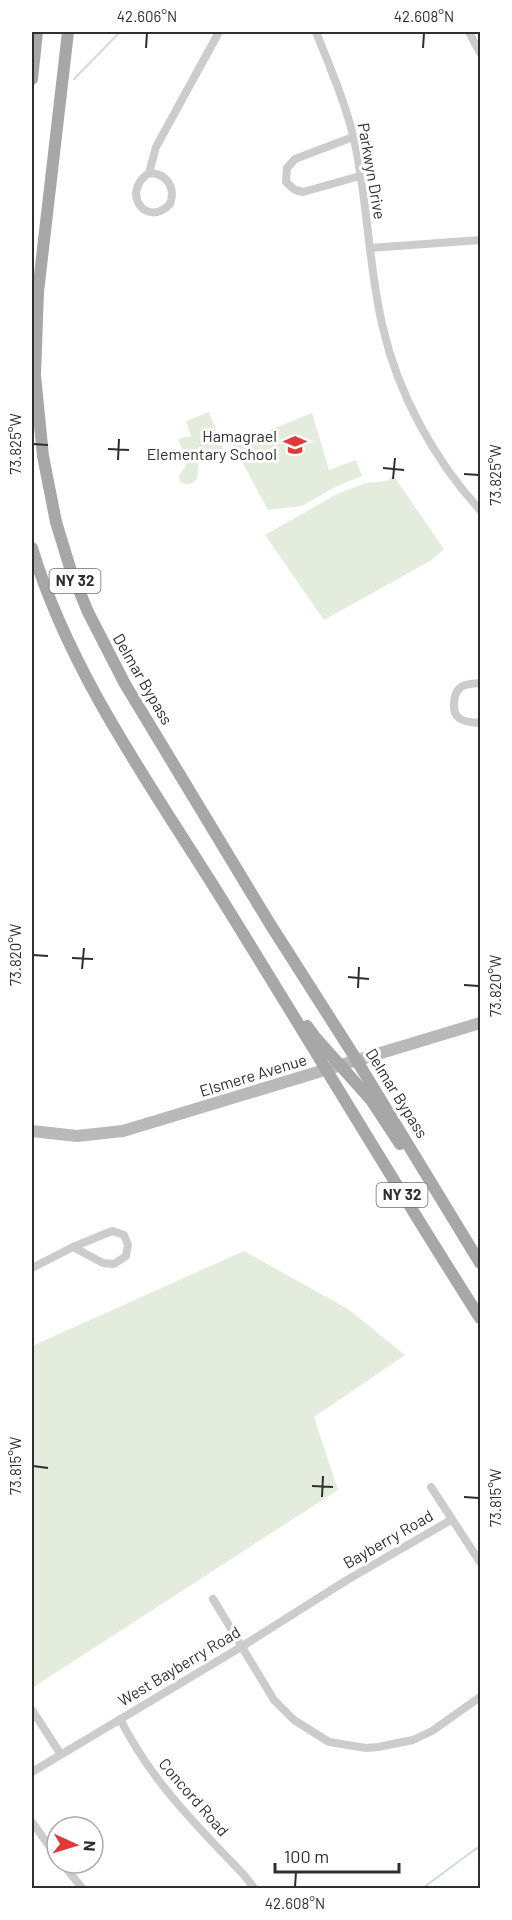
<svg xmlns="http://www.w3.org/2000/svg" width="512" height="1920" font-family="Barlow,sans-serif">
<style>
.green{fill:#e4ecdd}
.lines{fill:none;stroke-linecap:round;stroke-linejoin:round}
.stream{stroke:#cadbeb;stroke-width:2}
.street{stroke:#ccc;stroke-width:8}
.secondary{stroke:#b9b9b9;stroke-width:12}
.primary{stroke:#a7a7a7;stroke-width:12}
.ticks{fill:none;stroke:#2f2f2f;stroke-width:2}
.labels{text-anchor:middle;stroke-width:6;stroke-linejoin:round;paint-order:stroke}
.shield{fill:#fff;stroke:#6d6d6d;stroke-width:1.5}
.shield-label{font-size:15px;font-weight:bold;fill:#2f2f2f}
.street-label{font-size:16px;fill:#2f2f2f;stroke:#fff}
.poi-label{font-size:16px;fill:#2f2f2f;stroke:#fff;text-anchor:end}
.neatline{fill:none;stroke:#2f2f2f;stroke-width:2}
.ticks-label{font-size:15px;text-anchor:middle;fill:#2f2f2f}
</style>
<rect width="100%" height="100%" fill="#fff"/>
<!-- green -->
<g class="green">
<path d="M209,412L223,449L199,458L197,479C192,484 187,486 180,482L179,476L187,463L178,439L191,436L186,421Z"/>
<polygon points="312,413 329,470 356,460 362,476 337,486 302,506 268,510 233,445"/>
<polygon points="393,475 444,549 430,561 324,620 265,535 337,494 366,483 387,481"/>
<polygon points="244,1251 348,1309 405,1355 314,1417 338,1490 32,1688 32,1346"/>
</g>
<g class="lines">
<!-- stream -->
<g class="stream">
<polyline points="74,79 120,32"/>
<polyline points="423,1888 474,1850 480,1847"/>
</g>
<!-- street -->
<g class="street">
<path d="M316,32C330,67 345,102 354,139C368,201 368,266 383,328C398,394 435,461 480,510"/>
<polyline points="469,32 480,53"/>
<polyline points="353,137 295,159 287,168 286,182 295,190 303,192 360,176"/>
<polyline points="149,173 156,147 219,32"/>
<path d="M149,173C167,173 176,188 170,204C146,229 120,192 149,173Z"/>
<polyline points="370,248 480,240"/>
<path d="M480,683C474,684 467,683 461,687C453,693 451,712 459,718C464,722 471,722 478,723L480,721"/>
<polyline points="32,1268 73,1247 112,1231 124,1235 128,1245 126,1256 114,1264 103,1263 73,1247"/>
<polyline points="431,1487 480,1562"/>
<polyline points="213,1599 274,1700 294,1720 329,1742 366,1748 378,1747 413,1740 432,1731 480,1697"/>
<polyline points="32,1710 60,1753"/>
<path d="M120,1719C152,1782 196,1825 244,1875L254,1888"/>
<polyline points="32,1772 241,1647 347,1580 451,1520"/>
<polyline points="32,1822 57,1857"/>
<polyline points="62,1863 82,1888"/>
</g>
<!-- secondary -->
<polyline class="secondary" points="32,1131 77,1136 123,1131 480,1023"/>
<!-- primary -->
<g class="primary">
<polyline points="68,32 38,292 35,375 43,456 56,522 71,571 88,612 125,684 270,924 351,1051 480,1263"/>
<polyline points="32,79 37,32"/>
<path d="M32,548C70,674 152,787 221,898C308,1038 392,1180 480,1318"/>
<polyline points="307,1026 315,1037 371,1100 400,1144"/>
</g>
</g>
<!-- ticks -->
<path class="ticks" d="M146,48L147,33M423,48L424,33M33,444L48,445M108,449L129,450M118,460L119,439M383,468L404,470M464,474L479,475M393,479L395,458M33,955L48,956M72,958L93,959M82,969L84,948M348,977L369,979M464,985L479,986M358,988L359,967M33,1466L48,1468M312,1486L333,1487M322,1497L323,1476M464,1497L479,1498M295,1887L296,1872"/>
<!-- icons -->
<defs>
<g id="school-bare" transform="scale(1.8)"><path d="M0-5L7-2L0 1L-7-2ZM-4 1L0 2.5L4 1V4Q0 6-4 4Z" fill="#df3938" stroke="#fff" stroke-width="2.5" paint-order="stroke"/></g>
</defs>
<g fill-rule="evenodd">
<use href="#school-bare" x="295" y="445"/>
</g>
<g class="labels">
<!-- shield labels -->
<g class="shield">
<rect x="49.5" y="569" width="51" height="24" rx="4.5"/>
<rect x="376.5" y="1183" width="51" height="24" rx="4.5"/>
</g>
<g class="shield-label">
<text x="75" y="586">NY 32</text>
<text x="402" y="1200">NY 32</text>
</g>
<!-- street labels -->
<g class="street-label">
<text transform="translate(372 171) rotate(80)" y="6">Parkwyn Drive</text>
<text transform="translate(143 679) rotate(60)" y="6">Delmar Bypass</text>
<text transform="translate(253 1075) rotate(-17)" y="6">Elsmere Avenue</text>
<text transform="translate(397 1093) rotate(58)" y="6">Delmar Bypass</text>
<text transform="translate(388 1539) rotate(-30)" y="6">Bayberry Road</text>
<text transform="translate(179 1666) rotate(-31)" y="6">West Bayberry Road</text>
<text transform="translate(194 1797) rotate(49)" y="6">Concord Road</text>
</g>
<!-- poi labels -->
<g class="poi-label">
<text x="277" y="442">Hamagrael<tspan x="277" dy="18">Elementary School</tspan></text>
</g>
</g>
<!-- border -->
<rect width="512" height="1920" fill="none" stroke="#ffffff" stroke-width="66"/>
<!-- north arrow -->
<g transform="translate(75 1845) rotate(94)"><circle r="28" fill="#ffffff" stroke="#acacac" stroke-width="1.5"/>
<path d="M0-4.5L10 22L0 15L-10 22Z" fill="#df3938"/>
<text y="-9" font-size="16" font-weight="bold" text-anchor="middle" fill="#2f2f2f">N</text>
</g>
<!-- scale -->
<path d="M275 1863v9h124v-9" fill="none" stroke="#2f2f2f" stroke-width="3"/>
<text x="284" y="1863" font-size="18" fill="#2f2f2f" stroke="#ffffff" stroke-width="4.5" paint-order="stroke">100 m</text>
<rect x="33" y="33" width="446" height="1854" class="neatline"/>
<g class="ticks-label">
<text x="147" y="22">42.606°N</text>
<text x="424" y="22">42.608°N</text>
<text transform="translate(16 444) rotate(-90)" y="5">73.825°W</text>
<text transform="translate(496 475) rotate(-90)" y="5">73.825°W</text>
<text transform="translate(16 955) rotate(-90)" y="5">73.820°W</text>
<text transform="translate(496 986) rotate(-90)" y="5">73.820°W</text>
<text transform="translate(16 1466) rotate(-90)" y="5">73.815°W</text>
<text transform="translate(496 1498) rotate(-90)" y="5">73.815°W</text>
<text x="295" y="1909">42.608°N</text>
</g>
</svg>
